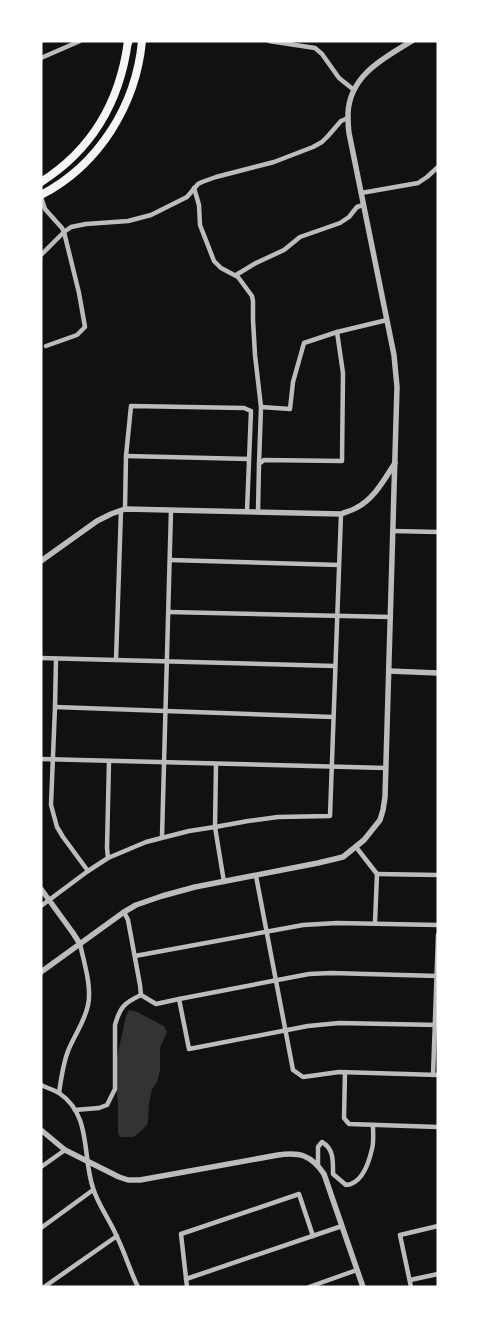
<svg xmlns="http://www.w3.org/2000/svg" width="479" height="1328" font-family="Lato,sans-serif">
<style>
.water{fill:#333}
.lines{fill:none;stroke-linecap:round;stroke-linejoin:round}
.minor{stroke:#bcbcbc;stroke-width:4.5}
.tertiary{stroke:#bcbcbc;stroke-width:5.5}
.trunk{stroke:#f5f5f5;stroke-width:8}
.motorway{stroke:#f5f5f5;stroke-width:9}
</style>
<rect width="100%" height="100%" fill="#111"/>
<!-- water -->
<polygon class="water" points="129,1010 135,1011 164,1026 167,1032 160,1048 160,1070 157,1082 152,1089 149,1104 148,1122 146,1126 134,1137 121,1137 118,1134 118,1104 115,1074 116,1062 126,1016"/>
<g class="lines">
<!-- minor -->
<g class="minor">
<polyline points="269,41 315,48 322,54 339,78 354,90"/>
<polyline points="41,58 80,41"/>
<polyline points="194,188 199,205 200,225 214,261 221,268 238,277 252,296 253,301 253,320 255,355 261,407 259,464"/>
<polyline points="361,193 418,183 427,177 438,167"/>
<polyline points="41,197 45,209 62,228 64,232 79,293 85,327 77,335 46,346"/>
<polyline points="41,255 64,232 71,227 86,224 128,221 151,215 187,197 198,184 202,182 216,177 274,162 313,147 322,142 328,136 341,121 348,118"/>
<polyline points="236,275 256,263 284,250 300,237 340,223 349,217 357,207 363,205"/>
<polyline points="261,407 290,409 293,382 304,343 337,332 387,320"/>
<polyline points="126,456 249,459"/>
<polyline points="125,509 126,456 131,406 244,408 251,411 247,511"/>
<polyline points="258,512 259,464 264,460 342,461 343,373 337,332"/>
<polyline points="393,531 438,532"/>
<polyline points="170,560 339,565"/>
<polyline points="169,612 391,617"/>
<polyline points="41,658 335,666"/>
<polyline points="56,659 55,707 51,805 57,827 63,837 88,871"/>
<polyline points="116,660 121,510"/>
<polyline points="55,707 333,717"/>
<polyline points="41,759 386,768"/>
<polyline points="216,764 215,827 224,882"/>
<polyline points="162,837 171,510"/>
<polyline points="356,847 377,874 375,923"/>
<polyline points="108,858 107,848 109,761"/>
<polyline points="377,874 438,875"/>
<polyline points="256,876 293,1070 303,1077 339,1072 438,1075"/>
<polyline points="41,906 88,871 108,858 146,842 189,831 215,827 248,821 278,817 330,816 341,514"/>
<polyline points="124,912 128,920 140,985 141,995 156,1004 179,999 309,974 331,973 438,976"/>
<polyline points="135,956 303,925 337,923 438,925"/>
<polyline points="179,999 189,1049 308,1026 339,1023 438,1025"/>
<polyline points="345,1072 344,1118 349,1124 438,1127"/>
<polyline points="433,1075 438,935"/>
<path d="M41,1085C47,1088 54,1090 59,1093C92,1115 82,1156 93,1188C98,1205 110,1220 117,1237C125,1253 130,1271 138,1287"/>
<path d="M59,1093C61,1079 63,1064 68,1051C74,1036 85,1021 88,1005C92,987 84,962 80,944"/>
<path d="M75,1110L99,1108L107,1105L115,1089V1025C120,1007 124,1003 141,995"/>
<path d="M318,1165V1147L322,1142C334,1149 333,1161 333,1174L346,1185C362,1184 369,1162 372,1149C374,1142 373,1133 373,1125"/>
<polyline points="41,1167 65,1150"/>
<polyline points="41,1228 93,1190"/>
<polyline points="186,1279 342,1226"/>
<polyline points="410,1280 438,1274"/>
<polyline points="44,1287 117,1236"/>
<polyline points="187,1287 181,1234 299,1194 313,1236"/>
<polyline points="309,1287 357,1270"/>
<polyline points="411,1287 400,1235 438,1226"/>
</g>
<!-- tertiary -->
<g class="tertiary">
<path d="M41,561L97,521L111,514L125,509L341,514C346,512 351,511 356,508C374,499 384,480 395,463"/>
<polyline points="389,671 438,673"/>
<polyline points="41,889 73,933 80,944"/>
<path d="M41,972L124,912L136,905L162,896L195,887L318,863L343,857L364,840L380,820L383,810L385,797L397,387L394,355L349,133C348,126 348,120 348,113C350,75 384,58 412,41"/>
<path d="M41,1130L65,1150L119,1177L128,1180H140L278,1155C300,1152 311,1155 324,1174L363,1287"/>
</g>
<!-- trunk -->
<g class="trunk">
<path d="M41,182C93,149 120,102 128,41"/>
<path d="M41,195C99,165 136,105 142,41"/>
</g>
<!-- motorway -->
<polyline class="motorway" points="128,41 128,42"/>
</g>
<!-- border -->
<rect width="479" height="1328" fill="none" stroke="#ffffff" stroke-width="85"/>
</svg>
